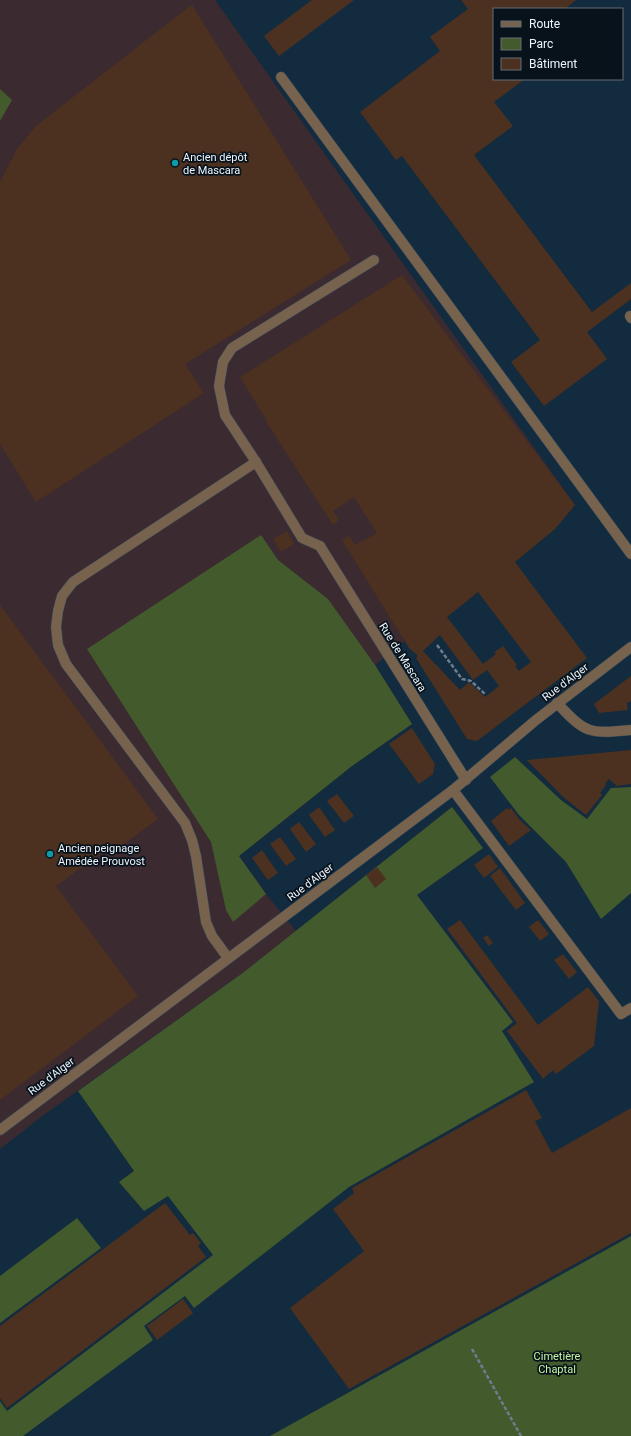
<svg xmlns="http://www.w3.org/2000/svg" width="631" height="1436" font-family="Roboto,sans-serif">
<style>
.commercial{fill:#3c2a31}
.green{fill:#435a2c}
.building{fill:#4c3120;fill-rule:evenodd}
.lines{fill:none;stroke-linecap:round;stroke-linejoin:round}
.service-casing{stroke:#314759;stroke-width:11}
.minor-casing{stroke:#314759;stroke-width:11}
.tertiary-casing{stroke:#314759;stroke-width:11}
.path{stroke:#6c7e8d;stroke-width:2.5;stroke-dasharray:4 2;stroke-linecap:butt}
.service{stroke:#77624d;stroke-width:10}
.minor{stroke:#77624d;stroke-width:10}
.tertiary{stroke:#77624d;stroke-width:10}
.culture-dot{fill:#0f9aa8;stroke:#08121b;stroke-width:1.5}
.labels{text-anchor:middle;stroke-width:3.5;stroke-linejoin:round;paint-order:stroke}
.poi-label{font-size:11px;fill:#edf6fe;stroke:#08121b;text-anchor:start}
.street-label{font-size:11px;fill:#edf6fe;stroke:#08121b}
.park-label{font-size:11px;fill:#c7f59e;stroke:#08121b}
</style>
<rect width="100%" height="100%" fill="#122b3e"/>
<!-- commercial -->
<polygon class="commercial" points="0,0 215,0 575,505 375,665 412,724 352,766 239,856 266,894 296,931 244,972 41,1117 0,1149"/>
<!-- green -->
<g class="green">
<polygon points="0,89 12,100 0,121"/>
<polygon points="261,535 278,560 328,599 375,665 412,724 352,766 239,856 266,894 233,922 226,910 211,842 87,649"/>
<polygon points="515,757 561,800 587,819 611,788 631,787 631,893 601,919 566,862 519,815 490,777"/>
<polygon points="452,807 483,848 417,895 513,1022 502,1031 534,1082 349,1187 194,1308 185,1296 144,1326 153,1340 23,1436 0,1436 0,1401 7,1411 213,1255 168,1196 144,1211 119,1182 134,1171 78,1091 244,972"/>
<polygon points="77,1218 101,1248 0,1323 0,1276"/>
<polygon points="631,1236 631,1436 270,1436"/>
</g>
<!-- building -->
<g class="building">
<polygon points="312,0 354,0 279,56 264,36"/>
<polygon points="461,0 576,0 565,9 494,9 494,79 525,79 494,102 513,126 474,155 592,312 631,283 631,299 587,332 607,359 544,406 511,362 540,340 402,156 396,160 360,112 440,51 430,37 468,9"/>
<polygon points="190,6 193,6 194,8 351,260 185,364 204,393 36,502 0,444 0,182 17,149 36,126"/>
<path d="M402,275L575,505L555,529L515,562L587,658L477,741L467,739L416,658L418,656L409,648L342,540L349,536L355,545L377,533L354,497L333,511L339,520L333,525L267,423V421L240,377ZM478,592L531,662L519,671L515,666L517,665L503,646L494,652L496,654L483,664L447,617ZM440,635L473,680L487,670L499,686L485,697L469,682L460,690L423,651Z"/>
<polygon points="287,531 294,544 281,552 273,539"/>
<polygon points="0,605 158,819 117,849 114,844 56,886 138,996 0,1100"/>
<polygon points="631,676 631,701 627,703 628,710 599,713 594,704"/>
<polygon points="412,728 435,764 433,774 419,784 389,744"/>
<polygon points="631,750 631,784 617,786 609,779 605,784 606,785 600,793 602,795 586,815 563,797 527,760"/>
<polygon points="337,794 354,816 344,823 327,801"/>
<polygon points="319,807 335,830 325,837 309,815"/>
<polygon points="507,808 508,810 511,808 520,820 531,830 509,846 491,821"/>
<polygon points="299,822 316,844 306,852 290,829"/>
<polygon points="280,837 296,859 286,866 270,844"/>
<polygon points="262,850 278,873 268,880 252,858"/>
<polygon points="489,854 498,867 484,878 474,865"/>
<polygon points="377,867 386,879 375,888 366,875"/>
<polygon points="500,868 525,903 516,910 490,876"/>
<polygon points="460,920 538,1025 588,987 599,1001 594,1046 556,1074 553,1070 543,1079 507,1031 517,1023 447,929"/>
<polygon points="538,920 549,934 540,941 529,927"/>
<polygon points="487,935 493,943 489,946 483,938"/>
<polygon points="563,954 577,972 569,979 554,960"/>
<polygon points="526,1090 542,1118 535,1121 552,1153 631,1108 631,1233 349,1389 290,1308 364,1251 333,1209 354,1193 352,1188 354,1187"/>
<polygon points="165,1203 190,1235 193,1233 201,1243 198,1246 206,1257 7,1408 0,1398 0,1326"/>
<polygon points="183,1299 193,1313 157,1340 147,1326"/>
</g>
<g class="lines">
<!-- service casing -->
<g class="service-casing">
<g id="service">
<polyline points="281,77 631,554"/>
<polyline points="630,316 631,318"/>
<polyline points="320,546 302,538 256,462 225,415 219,386 223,362 232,348 374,260"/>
<polyline points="453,790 621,1014 631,1008"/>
<polyline points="228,958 212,936 206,922 196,856 192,840 185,823 66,664 58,645 56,627 58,611 62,596 73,582 256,462"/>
</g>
</g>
<!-- minor casing -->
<g class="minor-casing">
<polyline id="minor" points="320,546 466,780"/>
</g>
<!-- tertiary casing -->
<g class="tertiary-casing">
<g id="tertiary">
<path d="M557,703C586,734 589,734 631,730"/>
<polyline points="0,1130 453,790 536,720 631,647"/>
</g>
</g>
<!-- path -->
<g class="path">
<polyline points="437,645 462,679 471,681 486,695"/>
<polyline points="472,1349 521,1436"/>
</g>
<!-- service -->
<use href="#service" class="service"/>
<!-- minor -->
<use href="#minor" class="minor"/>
<!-- tertiary -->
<use href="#tertiary" class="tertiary"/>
</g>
<!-- markers -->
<g class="culture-dot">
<circle cx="175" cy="163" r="4"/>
<circle cx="50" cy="854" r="4"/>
</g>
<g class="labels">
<!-- poi labels -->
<g class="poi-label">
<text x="183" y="161">Ancien dépôt<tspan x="183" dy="13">de Mascara</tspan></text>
<text x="58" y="852">Ancien peignage<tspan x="58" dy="13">Amédée Prouvost</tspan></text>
</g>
<!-- street labels -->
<g class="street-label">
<text transform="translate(403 657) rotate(58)" y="4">Rue de Mascara</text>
<text transform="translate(565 682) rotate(-37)" y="4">Rue d'Alger</text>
<text transform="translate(310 882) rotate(-37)" y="4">Rue d'Alger</text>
<text transform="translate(51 1076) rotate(-37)" y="4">Rue d'Alger</text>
</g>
<!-- park labels -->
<g class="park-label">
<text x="557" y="1360">Cimetière<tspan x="557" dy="13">Chaptal</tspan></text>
</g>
</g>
<!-- legend -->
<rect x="493" y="8" width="130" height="72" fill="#08121b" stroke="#646d76"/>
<rect x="501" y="21" width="20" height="6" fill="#77624d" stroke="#646d76"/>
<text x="529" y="28" font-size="12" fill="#edf6fe">Route</text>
<rect x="501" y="38" width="20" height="12" fill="#435a2c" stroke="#646d76"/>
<text x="529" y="48" font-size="12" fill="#edf6fe">Parc</text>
<rect x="501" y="58" width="20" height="12" fill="#4c3120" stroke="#646d76"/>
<text x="529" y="68" font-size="12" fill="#edf6fe">Bâtiment</text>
</svg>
